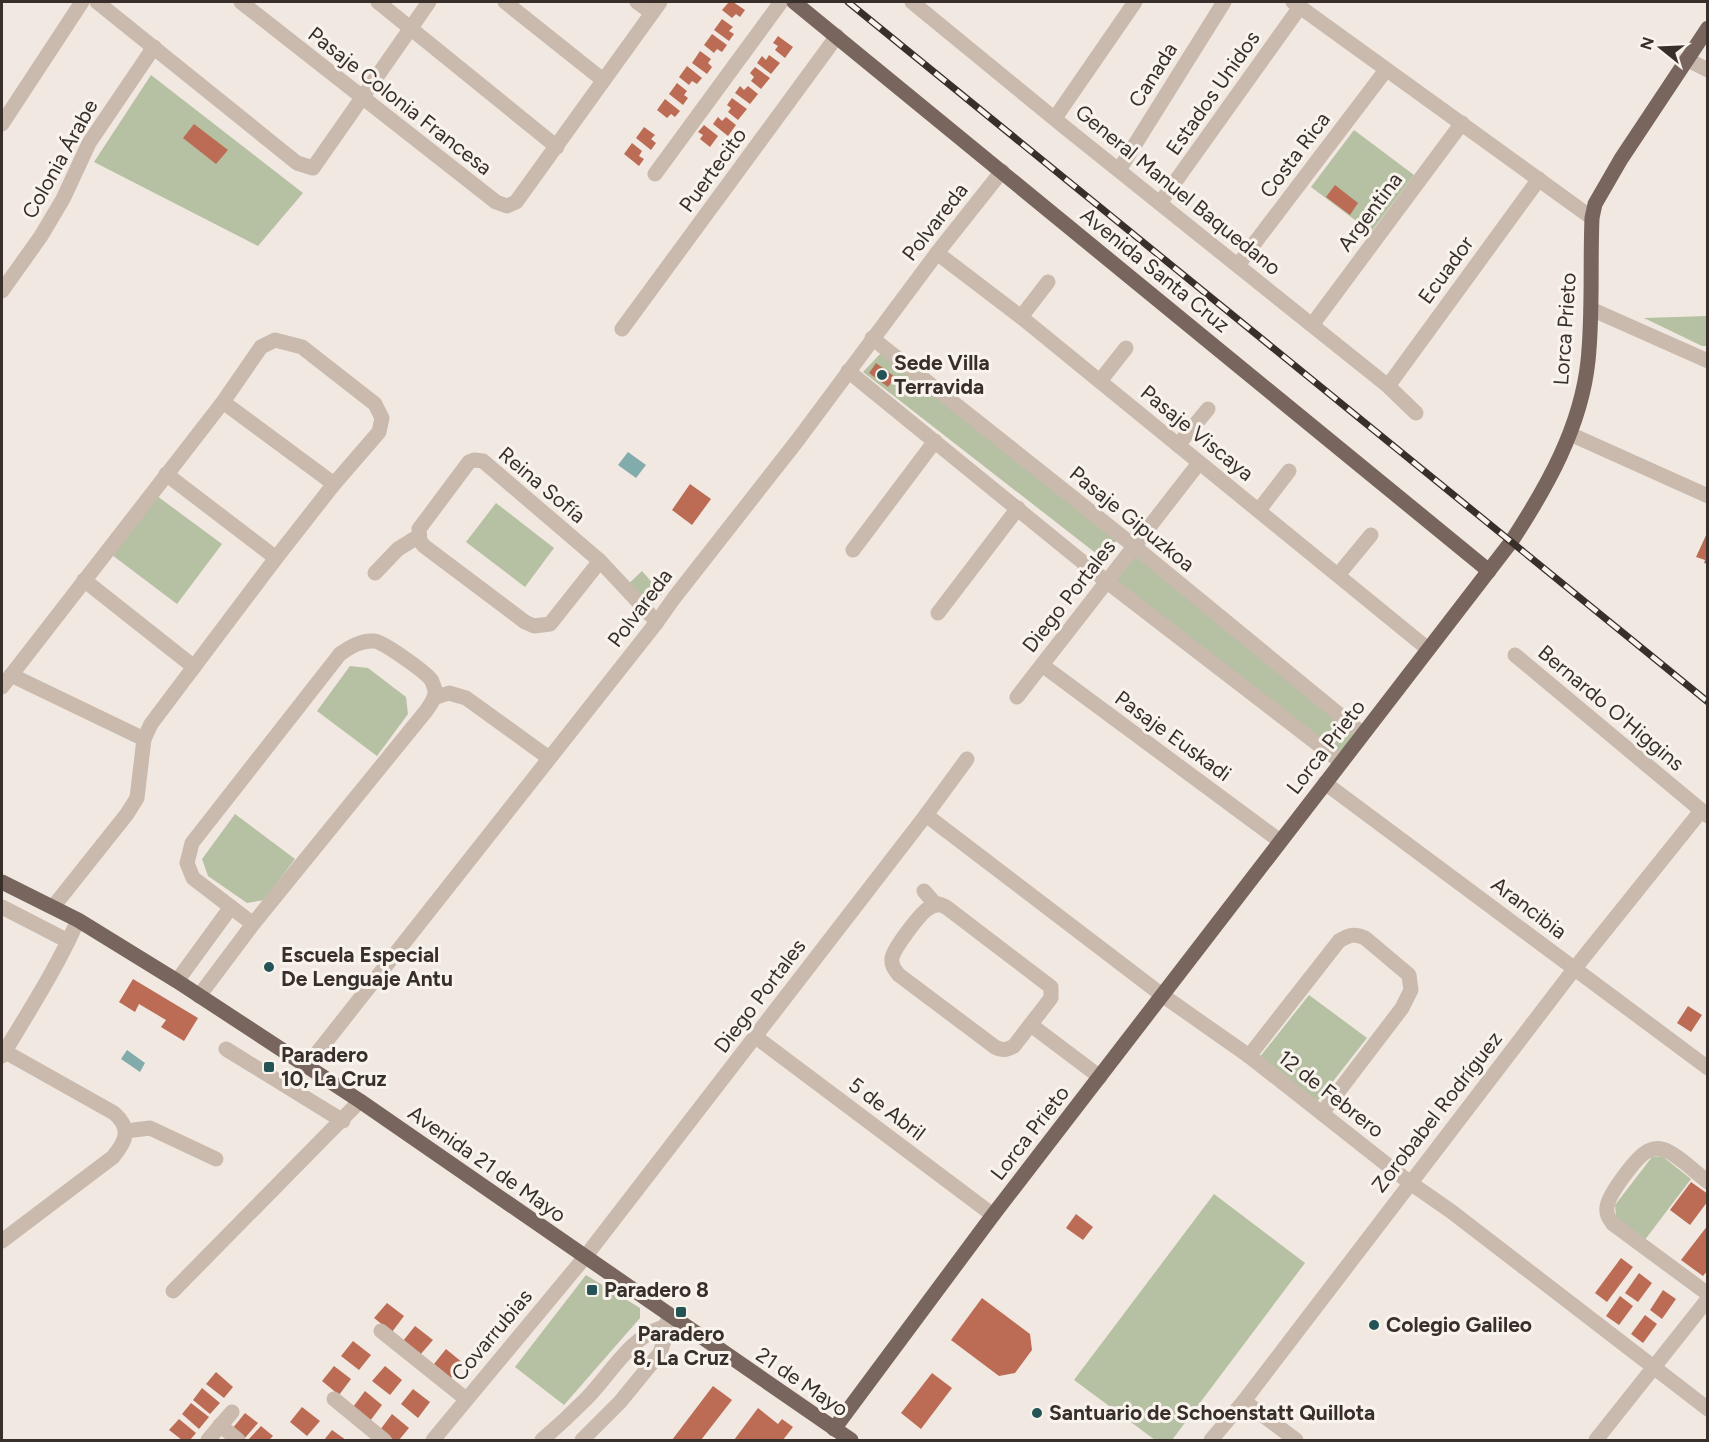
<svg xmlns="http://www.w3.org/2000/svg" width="1709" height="1442" font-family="Figtree,sans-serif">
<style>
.green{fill:#b6c0a2}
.water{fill:#82abac}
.building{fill:#bc6c54}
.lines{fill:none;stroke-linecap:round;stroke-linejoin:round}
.minor{stroke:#c9baad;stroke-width:15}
.major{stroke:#78665e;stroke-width:15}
.rail-casing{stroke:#382f2b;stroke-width:7}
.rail{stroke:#f9f3ed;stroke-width:4.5;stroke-dasharray:14;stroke-linecap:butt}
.poi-dot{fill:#245456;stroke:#f9f3ed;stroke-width:2}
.labels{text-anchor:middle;stroke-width:6;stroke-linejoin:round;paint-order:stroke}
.street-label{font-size:21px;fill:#382f2b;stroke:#f9f3ed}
.poi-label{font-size:21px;font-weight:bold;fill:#382f2b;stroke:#f9f3ed;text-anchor:start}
</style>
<rect width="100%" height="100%" fill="#f1e9e1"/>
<!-- green -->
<g class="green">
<polygon points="151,75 303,193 258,246 94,162"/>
<polygon points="1354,130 1414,175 1371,232 1311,187"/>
<polygon points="1707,316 1707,346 1702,346 1644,318"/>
<polygon points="881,353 1117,540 1102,558 863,372"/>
<polygon points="157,496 222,544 177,604 112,555"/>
<polygon points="496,503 554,548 525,587 466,542"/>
<polygon points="1134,546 1363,734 1341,762 1106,581"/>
<polygon points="642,571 662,594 643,616 621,591"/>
<polygon points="350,666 368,668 406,697 408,714 377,756 317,711"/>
<polygon points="235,814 295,859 264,900 247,903 208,876 202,859"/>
<polygon points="1309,995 1367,1038 1316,1103 1259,1058"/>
<polygon points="1662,1156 1691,1179 1644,1241 1616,1217 1615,1205 1652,1157"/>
<polygon points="1214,1194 1305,1263 1172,1440 1155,1440 1074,1380"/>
<polygon points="586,1275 640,1308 640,1318 564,1405 515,1367"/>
</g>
<!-- water -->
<g class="water">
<polygon points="628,452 646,465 636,478 618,465"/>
<polygon points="127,1050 145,1063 140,1072 121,1059"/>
</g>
<!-- building -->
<g class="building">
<polygon points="729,2 733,2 745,10 740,17 736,14 732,18 722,10"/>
<polygon points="722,19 733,27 729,31 734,34 729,41 714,30"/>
<polygon points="712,34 727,45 722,52 717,49 714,53 704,45"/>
<polygon points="778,36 793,47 785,58 775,50 778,46 773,43"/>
<polygon points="700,51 711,59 708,63 712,67 707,74 692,63"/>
<polygon points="769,55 780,63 771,74 757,63 762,56 766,60"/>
<polygon points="687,66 702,78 697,84 692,81 689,85 679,77"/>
<polygon points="755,67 770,78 761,89 751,81 754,77 750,73"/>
<polygon points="677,83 687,91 684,95 688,98 683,105 669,94"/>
<polygon points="740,86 744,90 748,86 758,94 750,104 735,93"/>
<polygon points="732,98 747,109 738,120 728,112 731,108 727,105"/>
<polygon points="665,99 680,111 675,117 671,114 667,118 657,110"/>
<polygon points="718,117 722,121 726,117 736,125 728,136 713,124"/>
<polygon points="194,124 228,150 216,164 183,138"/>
<polygon points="704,125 718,136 710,147 700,139 703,135 698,132"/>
<polygon points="644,127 655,135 651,139 656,143 651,150 636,138"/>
<polygon points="632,143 642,151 639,156 644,159 639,166 624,154"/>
<polygon points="1335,185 1358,203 1350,215 1326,197"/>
<polygon points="876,363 895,377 888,387 869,373"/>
<polygon points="690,484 711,499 692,525 672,510"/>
<polygon points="1708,531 1708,564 1704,563 1705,560 1696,557"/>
<polygon points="133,979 198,1018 184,1041 161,1027 166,1020 139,1004 135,1012 119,1002"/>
<polygon points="1688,1006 1702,1015 1691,1032 1677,1023"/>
<polygon points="1691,1182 1708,1194 1708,1201 1690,1225 1670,1210"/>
<polygon points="1076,1214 1093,1227 1083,1240 1066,1228"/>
<polygon points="1708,1225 1708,1270 1703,1276 1681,1260"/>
<polygon points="1621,1258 1633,1267 1607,1302 1595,1293"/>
<polygon points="1639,1273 1652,1283 1638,1302 1625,1293"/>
<polygon points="1663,1290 1676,1299 1662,1319 1650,1310"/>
<polygon points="1620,1296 1633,1306 1619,1325 1606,1316"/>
<polygon points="982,1298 1030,1334 1032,1350 1015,1373 999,1376 951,1340"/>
<polygon points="387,1303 404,1316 392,1332 374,1318"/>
<polygon points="1645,1315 1657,1324 1643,1343 1631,1334"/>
<polygon points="415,1326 433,1340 420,1355 403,1341"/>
<polygon points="353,1341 371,1355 359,1370 341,1356"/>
<polygon points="446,1349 463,1363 451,1378 434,1364"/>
<polygon points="334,1366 351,1379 339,1395 322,1381"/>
<polygon points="385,1366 402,1380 390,1395 372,1381"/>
<polygon points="216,1372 233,1387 224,1398 206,1384"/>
<polygon points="932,1373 952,1388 921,1429 901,1413"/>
<polygon points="713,1386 732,1400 701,1440 672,1440"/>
<polygon points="202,1388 220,1403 210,1414 193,1400"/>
<polygon points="413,1389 430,1402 418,1418 401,1404"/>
<polygon points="365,1391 382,1405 370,1421 353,1407"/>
<polygon points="191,1403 209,1417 199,1429 182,1414"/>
<polygon points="302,1407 320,1421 307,1436 290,1422"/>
<polygon points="758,1408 778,1424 782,1419 793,1427 783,1440 734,1440"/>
<polygon points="245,1413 258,1423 244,1439 232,1429"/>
<polygon points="392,1414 409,1428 399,1440 394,1440 380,1430"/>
<polygon points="179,1419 196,1433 190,1440 182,1440 169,1430"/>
<polygon points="261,1426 273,1436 269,1440 248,1440"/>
<polygon points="332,1430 346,1440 324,1440"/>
</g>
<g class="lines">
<!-- minor -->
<g class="minor">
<polyline points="97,2 297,163 313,168 429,2"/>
<polyline points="241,2 496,202 507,206 516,202 660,2"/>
<polyline points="378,2 557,147"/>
<polyline points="505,2 603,80"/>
<polyline points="637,2 652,13"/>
<polyline points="912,2 1067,129 1388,386 1416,413"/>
<polyline points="1293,2 1592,218"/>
<polyline points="1686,59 1708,70"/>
<polyline points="1055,118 1135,2"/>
<polyline points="2,124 82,2"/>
<polyline points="1119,170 1224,2"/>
<polyline points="655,174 781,2"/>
<polyline points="1160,203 1300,7"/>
<polyline points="937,253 1021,317 1428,649"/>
<polyline points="1238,265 1386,70"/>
<polyline points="2,291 41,236 63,199 89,143 154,47"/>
<polyline points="1591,309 1708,361"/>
<polyline points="1021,317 1048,282"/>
<polyline points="1312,325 1462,123"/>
<polyline points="622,329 837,36"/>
<polyline points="872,338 1134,546 1363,734"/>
<polyline points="848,371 1106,581 1341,762"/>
<polyline points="1100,381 1126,348"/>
<polyline points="1388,386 1539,179"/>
<polyline points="223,402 334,484"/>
<polyline points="1570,434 1708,496"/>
<polyline points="1178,445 1208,409"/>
<polyline points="166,474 276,558"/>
<polyline points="1259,510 1289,471"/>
<polyline points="853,550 935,441"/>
<polyline points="600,561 550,624 534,626 525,622 424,546 420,541 419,529 469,462 474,460 483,461 600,561 657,622"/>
<polyline points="375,573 398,549 419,536"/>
<polyline points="1338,575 1371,535"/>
<polyline points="84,580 194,667"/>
<polyline points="938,613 1018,508"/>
<polyline points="1515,655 1708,816"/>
<polyline points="1042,665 1280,841"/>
<polyline points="11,675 144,739"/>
<polyline points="2,687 223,402 261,347 275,340 302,347 375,404 382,418 379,432 334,484 276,558 151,724 144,739 137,798 127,814 53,907"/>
<polyline points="1017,697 1199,463"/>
<polyline points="434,698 449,693 466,698 549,758"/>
<polyline points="1325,783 1708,1068"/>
<polyline points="926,815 1162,995 1249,1056 1409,1182 1452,1212 1708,1409"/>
<polyline points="924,891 936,905"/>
<path d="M939,904L946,907L1051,987V998L1014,1046C1007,1050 1003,1051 995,1047L899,975C895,970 891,966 892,958C894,948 917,918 926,910C930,907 933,905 939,904Z"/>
<polyline points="2,907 68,941"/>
<polyline points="177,981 231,907"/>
<path d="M199,996L253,924L426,711C430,705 436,698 435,690C435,689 432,682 432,681C427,673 384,642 374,641C361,640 350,647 340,654L192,843L187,863L193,878L253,924"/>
<polyline points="1031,1025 1100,1077"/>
<polyline points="756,1037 993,1215"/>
<polyline points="226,1049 343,1121"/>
<path d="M2,1050L114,1113C132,1129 126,1141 113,1157L2,1241"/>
<path d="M2,1056C29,1011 57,968 78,920"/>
<path d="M1249,1056L1339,941C1349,935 1354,933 1365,938L1409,975L1411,990L1402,1008L1322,1113"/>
<polyline points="306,1067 657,622 674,598 797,441 937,253 1002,171"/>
<polyline points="126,1131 150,1128 216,1159"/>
<path d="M1708,1182C1696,1173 1675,1152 1662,1149C1658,1148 1652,1149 1648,1151C1637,1156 1608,1195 1607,1207C1606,1215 1609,1218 1613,1224L1708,1294"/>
<polyline points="173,1291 360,1101"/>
<polyline points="381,1331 466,1399"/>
<polyline points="334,1399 384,1440"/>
<polyline points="1244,1401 1296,1440"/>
<polyline points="220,1425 238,1440"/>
<polyline points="208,1440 232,1412"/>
<polyline points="433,1440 585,1257 926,815 967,759"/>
<path d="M542,1440C557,1427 572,1413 586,1399C611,1374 629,1337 664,1327"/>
<polyline points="582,1440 620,1402 660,1353 664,1341 664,1327 669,1319"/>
<polyline points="1211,1440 1244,1401 1575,968 1701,811"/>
<polyline points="1596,1440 1708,1299"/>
</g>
<!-- major -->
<g class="major">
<polyline points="794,2 1489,571"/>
<polyline points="2,882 78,920 177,981 360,1101 851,1440"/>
<path d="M834,1429L993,1215L1511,542C1547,487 1581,427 1588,361C1593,314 1590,266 1592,218L1595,204L1621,159L1708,28"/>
</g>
<!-- rail casing -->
<g class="rail-casing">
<polyline id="rail" points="848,2 1708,702"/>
</g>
<!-- rail -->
<use href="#rail" class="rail"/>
</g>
<!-- markers -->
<g class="poi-dot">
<circle cx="882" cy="375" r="6"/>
<circle cx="269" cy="967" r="6"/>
<rect x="263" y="1061" width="12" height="12" rx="3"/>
<rect x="586" y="1284" width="12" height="12" rx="3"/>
<rect x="675" y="1306" width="12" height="12" rx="3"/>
<circle cx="1374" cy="1325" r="6"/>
<circle cx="1037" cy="1413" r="6"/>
</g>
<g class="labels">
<!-- street labels -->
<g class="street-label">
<text transform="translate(1153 75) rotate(-58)" y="7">Canada</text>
<text transform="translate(1213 93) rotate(-55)" y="7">Estados Unidos</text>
<text transform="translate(400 101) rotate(38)" y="7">Pasaje Colonia Francesa</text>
<text transform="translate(1295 155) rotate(-53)" y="7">Costa Rica</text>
<text transform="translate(60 159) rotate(-61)" y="7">Colonia Árabe</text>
<text transform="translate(713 170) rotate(-54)" y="7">Puertecito</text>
<text transform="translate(1178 190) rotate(39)" y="7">General Manuel Baquedano</text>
<text transform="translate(1370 212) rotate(-53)" y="7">Argentina</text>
<text transform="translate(935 222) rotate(-52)" y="7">Polvareda</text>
<text transform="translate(1155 270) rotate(39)" y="7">Avenida Santa Cruz</text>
<text transform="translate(1446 270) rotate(-54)" y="7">Ecuador</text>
<text transform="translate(1565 329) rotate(-86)" y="7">Lorca Prieto</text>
<text transform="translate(1197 433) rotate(39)" y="7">Pasaje Viscaya</text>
<text transform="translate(542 485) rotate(40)" y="7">Reina Sofía</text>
<text transform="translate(1132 519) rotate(39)" y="7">Pasaje Gipuzkoa</text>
<text transform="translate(1069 596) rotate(-52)" y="7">Diego Portales</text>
<text transform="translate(640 608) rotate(-53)" y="7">Polvareda</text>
<text transform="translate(1611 708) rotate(40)" y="7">Bernardo O'Higgins</text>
<text transform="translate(1173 736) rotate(36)" y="7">Pasaje Euskadi</text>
<text transform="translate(1326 747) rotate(-52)" y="7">Lorca Prieto</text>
<text transform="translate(1529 908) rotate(37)" y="7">Arancibia</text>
<text transform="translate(760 996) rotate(-53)" y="7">Diego Portales</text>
<text transform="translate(1331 1094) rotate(38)" y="7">12 de Febrero</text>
<text transform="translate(887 1109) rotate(37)" y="7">5 de Abril</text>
<text transform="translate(1437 1112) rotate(-52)" y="7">Zorobabel Rodríguez</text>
<text transform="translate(1030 1133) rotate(-52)" y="7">Lorca Prieto</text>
<text transform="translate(487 1164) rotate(35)" y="7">Avenida 21 de Mayo</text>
<text transform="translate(492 1335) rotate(-50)" y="7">Covarrubias</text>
<text transform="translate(802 1382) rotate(34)" y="7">21 de Mayo</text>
</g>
<!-- poi labels -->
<g class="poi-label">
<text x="894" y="370">Sede Villa<tspan x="894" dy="24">Terravida</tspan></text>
<text x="281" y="962">Escuela Especial<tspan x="281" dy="24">De Lenguaje Antu</tspan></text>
<text x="281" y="1062">Paradero<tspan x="281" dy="24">10, La Cruz</tspan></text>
<text x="604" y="1297">Paradero 8</text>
<text x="1386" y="1332">Colegio Galileo</text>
<text x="681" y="1341" text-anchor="middle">Paradero<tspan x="681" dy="24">8, La Cruz</tspan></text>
<text x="1049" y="1420">Santuario de Schoenstatt Quillota</text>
</g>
</g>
<!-- border -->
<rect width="1709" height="1442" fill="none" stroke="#382f2b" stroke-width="6"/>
<!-- north arrow -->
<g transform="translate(1661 48) rotate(288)" stroke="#f9f3ed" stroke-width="4.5" paint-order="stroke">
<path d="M0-4.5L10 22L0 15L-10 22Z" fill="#382f2b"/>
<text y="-9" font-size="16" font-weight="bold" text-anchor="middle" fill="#382f2b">N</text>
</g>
</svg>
